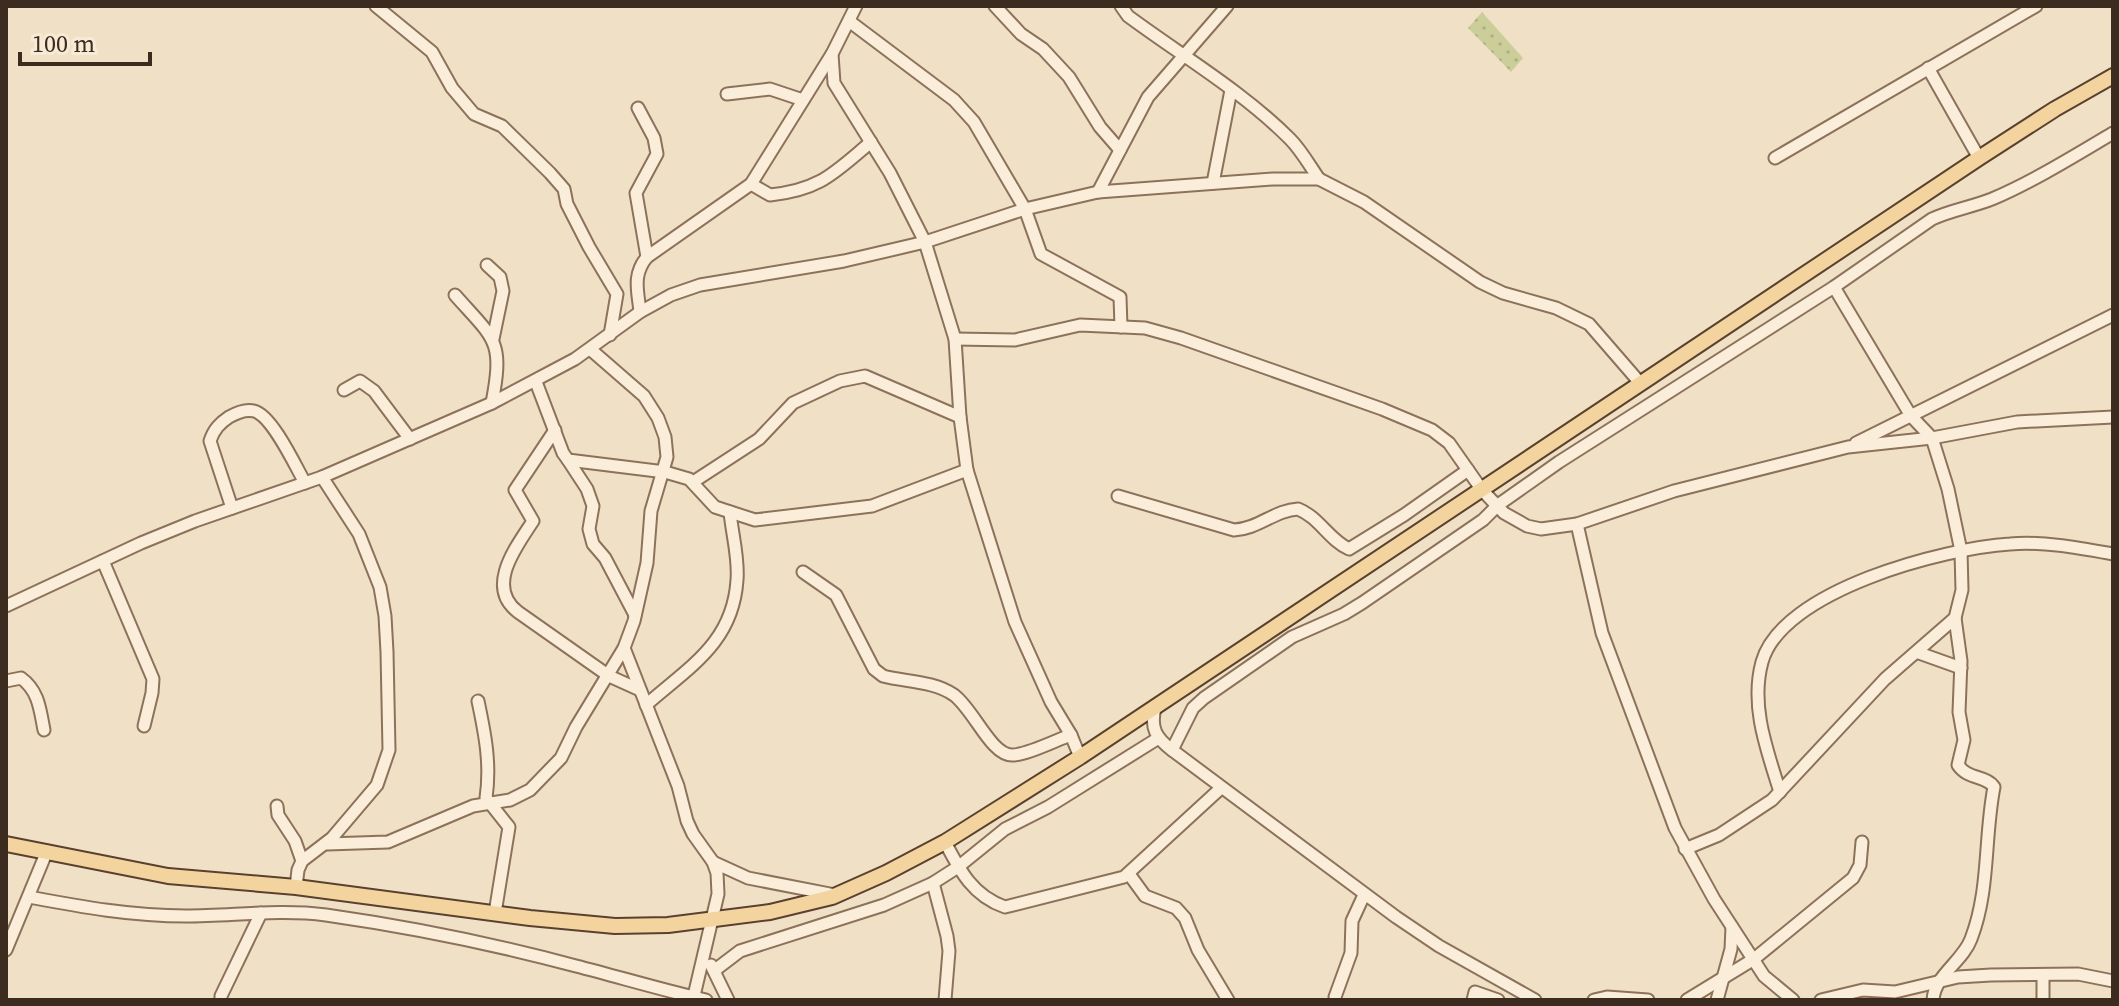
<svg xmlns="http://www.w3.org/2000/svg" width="2119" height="1006" font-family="'Source Serif 4',serif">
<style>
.park{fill:url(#park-dots)}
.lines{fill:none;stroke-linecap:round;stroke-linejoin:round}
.minor-casing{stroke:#8c725b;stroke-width:15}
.major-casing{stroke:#5a402f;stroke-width:18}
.minor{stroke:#faeeda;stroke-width:11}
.major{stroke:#f3d39e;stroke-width:14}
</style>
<defs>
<pattern id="park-dots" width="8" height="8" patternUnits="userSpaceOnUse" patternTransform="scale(2)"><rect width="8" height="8" fill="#cbce99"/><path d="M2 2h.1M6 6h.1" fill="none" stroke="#afb183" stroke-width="1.8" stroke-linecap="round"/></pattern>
</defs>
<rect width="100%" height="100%" fill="#f0e1c6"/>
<!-- park -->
<polygon class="park" points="1482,12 1523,58 1511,72 1468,28"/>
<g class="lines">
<!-- minor casing -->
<g class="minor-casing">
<g id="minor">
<polyline points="376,6 432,52 452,88 474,114 502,126 550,173 564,189 567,204 589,247 617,294 610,335"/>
<polyline points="856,6 832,54 834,83 890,173 925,242 955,339 960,417 967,470 1015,622 1051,702 1071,735 1080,757"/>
<polyline points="995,6 1021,34 1043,49 1069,77 1100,127 1120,150"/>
<path d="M1121,6L1128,16C1182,56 1242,91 1290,139C1301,150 1310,166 1319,179"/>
<polyline points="849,21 954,100 974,122 1025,209 1041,254 1120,297 1121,327"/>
<polyline points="1928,68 1979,158"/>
<polyline points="727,94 770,89 803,100"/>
<polyline points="638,108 654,138 657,154 636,193 647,257"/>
<polyline points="1775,158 2036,6"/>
<polyline points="1213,183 1231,90"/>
<path d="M751,184L770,195C820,190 834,173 871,142"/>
<polyline points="1098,192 1148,97 1227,6"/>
<polyline points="487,265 500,277 503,291 493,339"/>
<path d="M455,295C495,340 504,340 492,403"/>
<path d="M640,312C638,291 632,275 647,257L751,184L832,54"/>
<polyline points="955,339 1015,340 1080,325 1145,328 1181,338 1382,409 1432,430 1449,443 1482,490 1504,513 1527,526 1541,529 1577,524 1674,491 1848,447 1932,438 2017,422 2113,417"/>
<polyline points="536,382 563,453 568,460 665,472 689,479 715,507 755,520 872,506 967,470"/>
<polyline points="344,390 360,381 374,391 410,439"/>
<path d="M555,430L515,490L533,521C516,547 485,587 518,612L609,676L640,690"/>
<polyline points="1856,443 2113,315"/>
<polyline points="568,460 587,489 593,506 589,529 593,544 605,558 635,615"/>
<polyline points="693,482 759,439 793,403 840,381 865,376 960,417"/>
<path d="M1118,496L1234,530C1258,529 1275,510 1298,509C1319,517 1329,540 1349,549L1404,515L1468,470"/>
<path d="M232,508L210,441C214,429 220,423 229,417C236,413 246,409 254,411C272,415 296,467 305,483"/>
<polyline points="1577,524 1602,633 1675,828 1714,899 1764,976 1793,1000"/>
<polyline points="103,561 153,679 152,693 144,726"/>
<path d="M803,572L836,595L874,669L883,676C906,682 934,681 954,695C974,710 991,755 1012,755C1027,755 1056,740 1071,735"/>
<polyline points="6,606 141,543 195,521 322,477 492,403 575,359 640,312 671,295 700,285 844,261 925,242 1025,209 1098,192 1273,179 1319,179 1364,202 1480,282 1503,293 1556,308 1589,324 1641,384"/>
<polyline points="624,648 678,786 687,821 693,834 713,862 717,873 718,894 693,1000"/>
<polyline points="1919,653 1961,668"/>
<path d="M6,681L21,678C39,691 40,710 44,730"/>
<path d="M478,701C485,734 491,764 486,798L509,827L495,913"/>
<path d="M646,705C689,667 733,643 737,580C739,558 732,534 730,512"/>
<path d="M1155,708C1150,728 1156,738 1172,750L1396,917L1439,946L1535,1000"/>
<path d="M1172,750L1193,708L1204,698L1292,637L1344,614L1362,603L1483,520L1498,505L1559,462L1834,287L1932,219C1951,210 1972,207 1992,199C2034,181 2074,156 2113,133"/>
<path d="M1780,792C1767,750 1750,706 1762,662C1782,590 1945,548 2010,544C2044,541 2080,548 2113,554"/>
<polyline points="277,806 278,815 295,841 302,861"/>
<path d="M945,842C960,871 973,896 1005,907L1124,877L1221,788"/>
<polyline points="327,844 388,842 473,806 510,800 530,790 561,758 576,727 624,648 634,621 647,563 651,511 667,457 665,437 658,418 644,396 590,349"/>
<polyline points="1685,849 1719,835 1772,800 1885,679 1955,618 1962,590 1961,551 1948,489 1932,438 1911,416 1834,287"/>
<polyline points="713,862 748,878 835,895"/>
<polyline points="1129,874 1145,896 1176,908 1185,918 1198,950 1228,1000"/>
<polyline points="933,883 947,936 949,951 945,1000"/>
<polyline points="296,887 298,870 302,861 332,838 377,785 389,750 387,652 385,616 380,587 359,534 322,477"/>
<path d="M29,897C82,907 132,916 186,916C233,916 279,909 326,915C410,927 494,944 576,966C619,977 662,990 706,1000"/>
<polyline points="6,950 47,851"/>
<polyline points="711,965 728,1000"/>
<polyline points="715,970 740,951 884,905 933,883 958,867 1005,829 1048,807 1157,739"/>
<polyline points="2043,975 2043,1000"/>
<polyline points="1335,997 1351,953 1352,921 1364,895"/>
<polyline points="221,1000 221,996 261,913"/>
<polyline points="1473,1000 1475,992 1498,1000"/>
<polyline points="1594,1000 1607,997 1648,1000"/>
<polyline points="1687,1000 1754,959 1853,878 1860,865 1862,842"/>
<polyline points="1717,1000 1731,949 1732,927"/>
<polyline points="1821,1000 1863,990 1895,992 1958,977 1991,975 2078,974 2113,981"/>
<path d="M1933,1000C1934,976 1963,961 1971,939C1990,890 1984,838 1994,787C1986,775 1968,780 1958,765L1964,740L1959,712L1961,661L1955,618"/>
</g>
</g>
<!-- major casing -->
<g class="major-casing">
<polyline id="major" points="6,844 168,876 296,887 530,918 615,926 668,925 770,912 832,897 886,873 945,842 1080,757 1979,158 2055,109 2113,76"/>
</g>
<!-- minor -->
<use href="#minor" class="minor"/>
<!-- major -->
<use href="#major" class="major"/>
</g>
<!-- border -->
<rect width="2119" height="1006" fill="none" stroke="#3c2b1f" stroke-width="16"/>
<!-- scale -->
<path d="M20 52v12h130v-12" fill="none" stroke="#3c2b1f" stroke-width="4"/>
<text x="32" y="52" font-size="24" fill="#3c2b1f" stroke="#f7ebd6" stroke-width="6" paint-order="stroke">100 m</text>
</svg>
